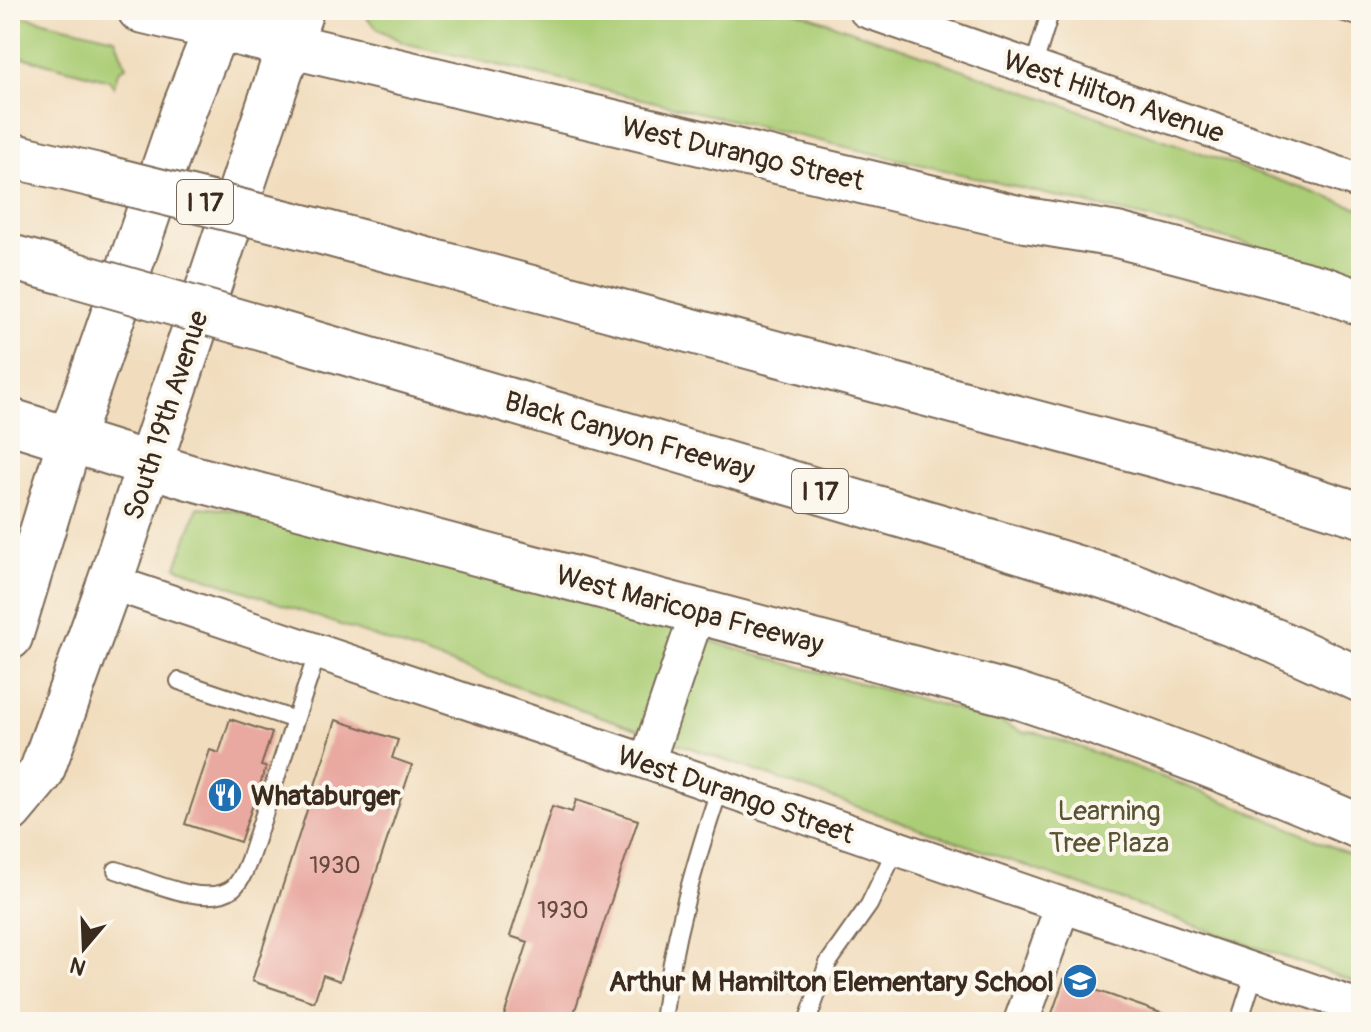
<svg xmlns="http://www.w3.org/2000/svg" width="1371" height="1032" font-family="Pangolin,sans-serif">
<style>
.green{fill:#abcd76;stroke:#737c4a;stroke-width:2}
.building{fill:#e9a9a1}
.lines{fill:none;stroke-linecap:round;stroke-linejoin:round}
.service-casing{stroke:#7b6956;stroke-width:20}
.minor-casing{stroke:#7b6956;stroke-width:38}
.secondary-casing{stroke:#7b6956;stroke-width:48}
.primary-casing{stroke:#7b6956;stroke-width:48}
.motorway-casing{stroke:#7b6956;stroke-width:48}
.service{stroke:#fff;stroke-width:16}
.minor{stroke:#fff;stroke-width:34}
.secondary{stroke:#fff;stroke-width:44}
.primary{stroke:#fff;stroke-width:44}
.motorway{stroke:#fff;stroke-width:44}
.motorway-bridge-casing{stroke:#7b6956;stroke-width:48;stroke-linecap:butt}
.motorway-bridge{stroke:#fff;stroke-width:44}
.labels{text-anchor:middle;stroke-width:8;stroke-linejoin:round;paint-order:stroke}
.number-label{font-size:24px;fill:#664a3f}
.shield{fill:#fbf7ec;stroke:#75685c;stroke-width:2}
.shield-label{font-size:26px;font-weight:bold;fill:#3b2a1e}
.street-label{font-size:28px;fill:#3b2a1e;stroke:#fbf7ec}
.poi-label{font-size:28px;font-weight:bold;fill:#3b2a1e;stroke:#fbf7ec;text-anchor:start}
.park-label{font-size:28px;fill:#575334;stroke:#fbf7ec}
</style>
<rect width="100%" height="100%" fill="#fbf7ec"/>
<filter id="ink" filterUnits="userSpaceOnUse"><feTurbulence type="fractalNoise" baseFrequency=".0125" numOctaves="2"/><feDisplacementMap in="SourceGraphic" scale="16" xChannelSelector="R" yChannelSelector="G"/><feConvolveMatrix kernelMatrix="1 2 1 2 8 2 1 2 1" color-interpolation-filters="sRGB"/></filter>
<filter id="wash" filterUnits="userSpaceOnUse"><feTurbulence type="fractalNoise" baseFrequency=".006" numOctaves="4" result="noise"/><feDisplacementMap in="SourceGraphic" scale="32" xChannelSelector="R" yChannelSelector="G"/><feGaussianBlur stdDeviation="1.8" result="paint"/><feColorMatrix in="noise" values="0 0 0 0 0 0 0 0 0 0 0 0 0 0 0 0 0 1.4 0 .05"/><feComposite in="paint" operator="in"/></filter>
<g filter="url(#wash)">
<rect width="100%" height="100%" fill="#f1ddbe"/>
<!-- green -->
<g class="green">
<polygon points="372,10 793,10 1361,209 1361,281 1257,247 1156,220 404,43 378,29 367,18"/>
<polygon points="10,13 115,38 126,66 118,72 114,87 109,80 10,54"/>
<path d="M198,507L233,510L636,617L756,655L956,709L981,719L999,721L1022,732L1038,733C1148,770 1256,811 1361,860V984L176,567Z"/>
</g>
<g id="blocks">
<!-- building -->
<g class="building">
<polygon points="230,719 272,733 261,766 266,767 240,842 185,824 210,750 219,753"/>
<polygon points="336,720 398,740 392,758 412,765 340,981 323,975 314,1002 252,981"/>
<polygon points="576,800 638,820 571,1022 502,1022 528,942 510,936 552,806 572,812"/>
<polygon points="1064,979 1175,1018 1174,1022 1049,1022"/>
</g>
</g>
</g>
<g filter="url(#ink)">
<use href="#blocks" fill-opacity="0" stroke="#7b6956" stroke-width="2"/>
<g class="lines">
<!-- service casing -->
<g class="service-casing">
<g id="service">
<polyline points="1335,10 1361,18"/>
<polyline points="1033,68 1051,10"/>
<polyline points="179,681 295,720"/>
<path d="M116,870C145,879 206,909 233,888C241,881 245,870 249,860L318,651"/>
<path d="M663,1022C672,941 694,865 720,788"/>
<polyline points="807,1022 828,963 869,905 896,849"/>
<polyline points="1239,1022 1255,972"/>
</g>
</g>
<!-- minor casing -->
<g class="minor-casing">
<g id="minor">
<polyline points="866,10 1361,182"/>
<polyline points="110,582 647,762 1361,1008"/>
<polyline points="647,762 698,611"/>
<polyline points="1021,1022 1062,907"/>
</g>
</g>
<!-- secondary casing -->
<g class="secondary-casing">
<g id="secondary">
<polyline points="140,10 1026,220 1117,235 1323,289 1361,303"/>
<path d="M10,421L189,477L1014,695C1132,734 1247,778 1361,827"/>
</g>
</g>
<!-- primary casing -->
<g class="primary-casing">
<g id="primary">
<polyline points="10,637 70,440 185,107 224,10"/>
<polyline points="10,810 41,773 110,582 301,10"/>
</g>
</g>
<!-- motorway casing -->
<g class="motorway-casing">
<g id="motorway">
<polyline points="10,155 94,175"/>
<polyline points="315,230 1256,482 1361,515"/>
<polyline points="10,257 72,274"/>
<polyline points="268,330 979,538 1129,584 1275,641 1361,680"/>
</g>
</g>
<!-- service -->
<use href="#service" class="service"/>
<!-- minor -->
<use href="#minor" class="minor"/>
<!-- secondary -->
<use href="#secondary" class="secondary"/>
<!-- primary -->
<use href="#primary" class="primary"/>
<!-- motorway -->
<use href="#motorway" class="motorway"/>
<!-- motorway-bridge casing -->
<g class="motorway-bridge-casing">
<g id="motorway-bridge">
<polyline points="94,175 315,230"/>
<polyline points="72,274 268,330"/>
</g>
</g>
<!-- motorway-bridge -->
<use href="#motorway-bridge" class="motorway-bridge"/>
</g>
</g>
<!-- icons -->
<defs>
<g id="restaurant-disc" transform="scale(1.8)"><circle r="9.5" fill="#1f6fb2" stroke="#fbf7ec"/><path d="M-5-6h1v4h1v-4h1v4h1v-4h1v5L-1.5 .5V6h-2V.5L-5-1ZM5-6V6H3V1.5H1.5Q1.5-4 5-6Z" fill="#fff"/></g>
<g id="school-disc" transform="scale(1.8)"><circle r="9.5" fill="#1f6fb2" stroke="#fbf7ec"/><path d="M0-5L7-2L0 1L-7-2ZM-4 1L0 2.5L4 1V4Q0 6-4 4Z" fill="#fff"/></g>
</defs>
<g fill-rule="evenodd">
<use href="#restaurant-disc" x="225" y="795"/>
<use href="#school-disc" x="1080" y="981"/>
</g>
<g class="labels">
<!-- number labels -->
<g class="number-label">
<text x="335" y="873">1930</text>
<text x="563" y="918">1930</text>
</g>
<!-- shield labels -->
<g class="shield">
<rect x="177" y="180" width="56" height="44" rx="6"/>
<rect x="792" y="469" width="56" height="44" rx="6"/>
</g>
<g class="shield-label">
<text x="205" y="211">I 17</text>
<text x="820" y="500">I 17</text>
</g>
<!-- street labels -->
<g class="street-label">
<text transform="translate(1114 96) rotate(19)" y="10">West Hilton Avenue</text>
<text transform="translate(743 153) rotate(13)" y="10">West Durango Street</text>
<text transform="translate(165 415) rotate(-72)" y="10">South 19th Avenue</text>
<text transform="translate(630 435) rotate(16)" y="10">Black Canyon Freeway</text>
<text transform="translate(690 609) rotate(15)" y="10">West Maricopa Freeway</text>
<text transform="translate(736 794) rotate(19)" y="10">West Durango Street</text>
</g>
<!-- poi labels -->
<g class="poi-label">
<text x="251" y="805">Whataburger</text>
<text x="1054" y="991" text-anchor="end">Arthur M Hamilton Elementary School</text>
</g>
<!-- park labels -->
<g class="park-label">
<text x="1109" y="820">Learning<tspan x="1109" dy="32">Tree Plaza</tspan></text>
</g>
</g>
<!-- margin -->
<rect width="1371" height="1032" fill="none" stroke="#fbf7ec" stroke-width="40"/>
<!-- north arrow -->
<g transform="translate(84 948) rotate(199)" stroke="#fbf7ec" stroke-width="6" paint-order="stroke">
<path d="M0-6L14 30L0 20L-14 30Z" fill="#3b2a1e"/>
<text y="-12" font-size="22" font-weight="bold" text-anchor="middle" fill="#3b2a1e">N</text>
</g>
</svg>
